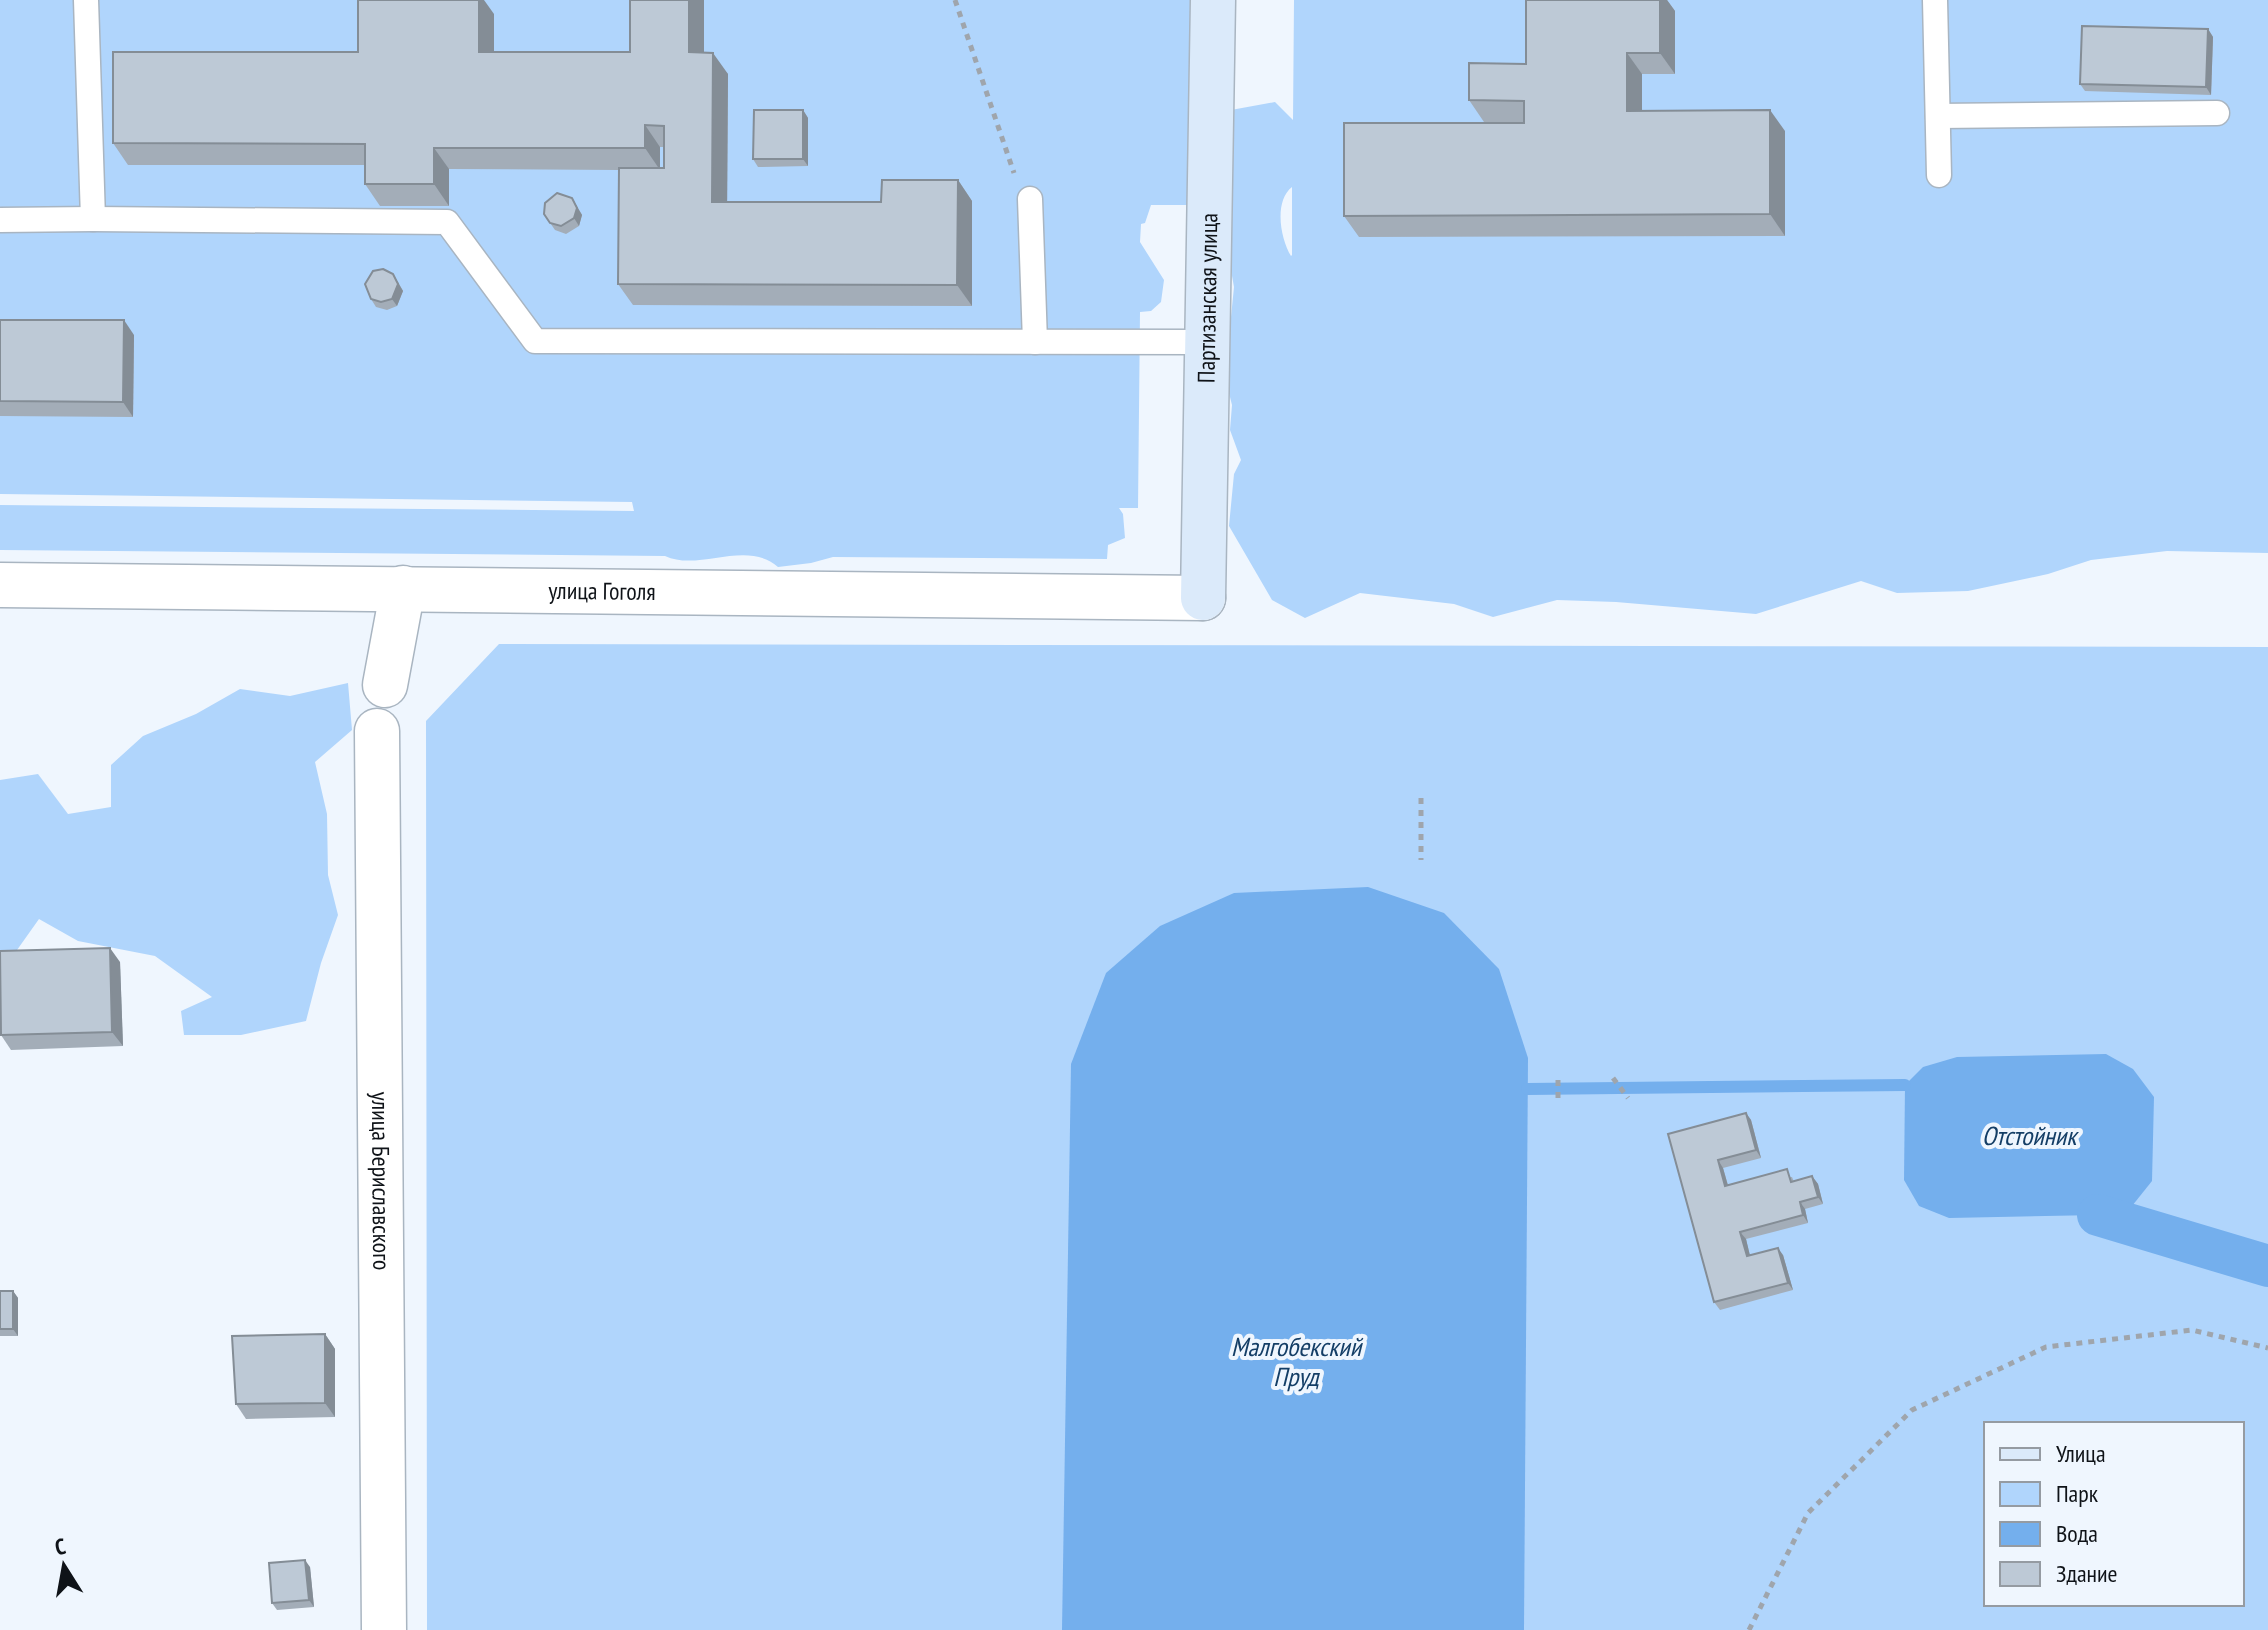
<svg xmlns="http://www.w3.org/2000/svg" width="2268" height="1630" font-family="'PT Sans Narrow',sans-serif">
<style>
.green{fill:#b0d5fc;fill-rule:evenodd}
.water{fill:#74afed}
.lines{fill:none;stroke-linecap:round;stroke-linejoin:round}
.stream{stroke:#74afed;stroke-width:12}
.canal{stroke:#74afed;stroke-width:42}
.lane-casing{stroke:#a9b5c1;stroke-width:27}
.street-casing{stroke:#a9b5c1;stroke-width:47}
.secondary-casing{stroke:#a9b5c1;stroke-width:47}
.path{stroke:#9fa5ac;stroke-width:5;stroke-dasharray:6 6;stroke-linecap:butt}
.lane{stroke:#fff;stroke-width:24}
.street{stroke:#fff;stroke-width:44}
.secondary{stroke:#dbeafa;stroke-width:44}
.wall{fill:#a3adb8;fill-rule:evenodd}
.shaded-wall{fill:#848d96}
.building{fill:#bdc9d6;stroke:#848d96;stroke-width:2}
.labels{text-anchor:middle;stroke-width:8;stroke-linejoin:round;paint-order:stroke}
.street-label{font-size:24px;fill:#0f1318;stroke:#eff6fe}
.water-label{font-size:26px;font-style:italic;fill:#143e66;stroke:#eff6fe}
</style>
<rect width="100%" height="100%" fill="#eff6fe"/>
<!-- green -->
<g class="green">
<path d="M0,0H1200L1197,205H1151L1145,223L1141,224L1140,242L1164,280L1161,302L1151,311L1140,312L1138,508H1119L1123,514L1125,538L1108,545L1107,559L833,557L811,563L778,567C746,539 699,572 665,556L0,550V505L634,511L632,502L0,494Z"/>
<path d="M1294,0H2268V553L2167,551L2091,560L2048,574L1968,591L1897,593L1861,581L1756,614L1616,602L1557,600L1493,617L1454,604L1360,593L1305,618L1272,600L1229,526L1234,474L1241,460L1230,430L1232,405L1225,377L1234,287L1229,259L1231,110L1275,102L1293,120ZM1292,187V255L1291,256C1280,238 1274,201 1292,187Z"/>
<path d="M499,644L2268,647V1630H427L426,721ZM1986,1424H2242V1604H1986Z"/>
<polygon points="348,683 352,730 315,762 327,814 328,875 338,915 321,963 306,1021 241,1035 184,1035 181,1011 212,997 155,956 78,941 39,919 17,950 0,953 0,780 38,774 68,814 111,807 111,765 143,736 196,714 240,689 290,696"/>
</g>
<!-- water -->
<g class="water">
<polygon points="1368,887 1444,913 1499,969 1528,1058 1524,1630 1062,1630 1071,1064 1106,973 1160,926 1234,893"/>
<polygon points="2106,1054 2133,1069 2154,1097 2152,1181 2132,1206 2098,1215 1949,1218 1919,1206 1904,1180 1905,1085 1923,1067 1957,1057"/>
</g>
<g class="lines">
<!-- stream -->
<polyline class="stream" points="1527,1089 1905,1085"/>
<!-- canal -->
<polyline class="canal" points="2098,1215 2268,1266"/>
<!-- lane casing -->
<g class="lane-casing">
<g id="lane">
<polyline points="86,0 93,219"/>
<polyline points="1935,0 1939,175"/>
<polyline points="1938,116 2217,113"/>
<polyline points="1030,199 1035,342"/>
<polyline points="0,220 93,219 447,222 535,341 1208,342"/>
</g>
</g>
<!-- street casing -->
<g class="street-casing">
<g id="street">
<path id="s1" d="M0,585L1203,598"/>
<polyline points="385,685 403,588"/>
<path id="s2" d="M377,731L384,1630"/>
</g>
</g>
<!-- secondary casing -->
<g class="secondary-casing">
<g id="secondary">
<path id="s3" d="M1203,598L1213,0"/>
</g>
</g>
<!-- path -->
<g class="path">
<polyline points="955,0 1014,173"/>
<polyline points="1421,798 1421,860"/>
<polyline points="1613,1078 1628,1098"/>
<polyline points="1558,1080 1558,1100"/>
<polyline points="1749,1630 1808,1513 1912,1410 2046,1347 2192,1330 2268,1348"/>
</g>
<!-- lane -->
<use href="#lane" class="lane"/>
<!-- street -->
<use href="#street" class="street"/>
<!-- secondary -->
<use href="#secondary" class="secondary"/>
</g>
<!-- wall -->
<g class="wall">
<path d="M630,0H704V53L728,74L727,202H881L958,180L972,201V306L633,305L618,284L619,170L449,169V206H380L365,184V165H128L113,143L358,52L494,14V52H630ZM660,147H664V168H660Z"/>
<polygon points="1660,0 1667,0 1675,11 1675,74 1642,74 1642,111 1785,131 1785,236 1359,237 1344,216 1524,123 1484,122 1469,100 1526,64"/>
<polygon points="2208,29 2213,37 2211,95 2085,91 2080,84"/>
<polygon points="803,110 808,118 808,166 758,167 753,159"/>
<polygon points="572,198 582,215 579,226 566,234 555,230 544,214"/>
<polygon points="398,282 403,291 397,306 387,310 376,307 371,299"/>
<polygon points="0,320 134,335 133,417 0,416"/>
<polygon points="120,962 123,1046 11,1050 1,1035"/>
<polygon points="1746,1113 1751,1120 1761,1158 1723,1168 1728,1185 1792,1177 1794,1182 1812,1176 1818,1184 1823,1204 1805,1209 1808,1223 1746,1239 1750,1256 1783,1255 1793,1290 1720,1310 1714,1302 1668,1134"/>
<polygon points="0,1291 13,1291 18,1298 18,1336 0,1336"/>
<polygon points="325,1334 335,1349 335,1417 246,1419 236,1404"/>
<polygon points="310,1567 314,1607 277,1610 272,1603"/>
</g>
<!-- shaded-wall -->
<g class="shaded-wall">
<polygon points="479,0 484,0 494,14 494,73 479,52"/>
<polygon points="689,0 704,0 704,73 689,52"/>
<polygon points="1660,0 1667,0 1675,11 1675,74 1660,53"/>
<polygon points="2208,29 2213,37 2211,95 2206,87"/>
<polygon points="713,53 728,74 727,223 712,202"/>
<polygon points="1627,53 1642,74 1642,132 1627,111"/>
<polygon points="803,110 808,118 808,166 803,159"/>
<polygon points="1770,110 1785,131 1785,236 1770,214"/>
<polygon points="645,125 660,147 660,170 645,148"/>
<polygon points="434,148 449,169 449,206 434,184"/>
<polygon points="958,180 972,201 972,306 957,285"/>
<polygon points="572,198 582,215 579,226 574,218"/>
<polygon points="393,274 403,291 397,306 392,299"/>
<polygon points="124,320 134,335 133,417 123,402"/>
<polygon points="110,948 120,962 123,1046 112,1032"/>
<polygon points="1746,1113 1751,1120 1761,1158 1756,1150"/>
<polygon points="1718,1160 1723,1168 1730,1193 1725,1186"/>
<polygon points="1812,1176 1818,1184 1823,1204 1818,1197"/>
<polygon points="1800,1202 1805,1209 1808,1223 1803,1215"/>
<polygon points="1740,1232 1746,1239 1752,1264 1747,1256"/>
<polygon points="1778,1248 1783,1255 1793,1290 1788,1283"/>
<polygon points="13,1291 18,1298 18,1336 13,1329"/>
<polygon points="325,1334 335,1349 335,1417 325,1403"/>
<polygon points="305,1560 310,1567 314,1607 309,1600"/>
</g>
<!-- building -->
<g class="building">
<polygon points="358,0 479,0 479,52 630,52 630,0 689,0 689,52 713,53 712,202 881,202 882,180 958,180 957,285 618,284 619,168 664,168 664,126 645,125 645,148 434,148 434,184 365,184 365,144 113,143 113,52 358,52"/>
<polygon points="1526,0 1660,0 1660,53 1627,53 1627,111 1770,110 1770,214 1344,216 1344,123 1524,123 1524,101 1469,100 1469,63 1526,64"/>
<polygon points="2082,26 2208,29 2206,87 2080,84"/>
<polygon points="754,110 803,110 803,159 753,159"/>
<polygon points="557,193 572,198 577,208 574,218 561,226 550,223 544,214 545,203"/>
<polygon points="383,269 393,274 398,284 392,299 381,302 371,299 365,284 373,271"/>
<polygon points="0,320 124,320 123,402 0,401"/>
<polygon points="110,948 112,1032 1,1035 0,951"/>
<polygon points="1746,1113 1756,1150 1718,1160 1725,1186 1787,1169 1791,1182 1812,1176 1818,1197 1800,1202 1803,1215 1740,1232 1747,1256 1778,1248 1788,1283 1714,1302 1668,1134"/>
<rect x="0" y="1291" width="13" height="38"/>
<polygon points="325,1334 325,1403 236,1404 232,1336"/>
<polygon points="305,1560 309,1600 272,1603 269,1563"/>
</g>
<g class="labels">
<!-- street labels -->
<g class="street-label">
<text dy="8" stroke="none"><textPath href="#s3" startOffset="300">Партизанская улица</textPath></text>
<text dy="8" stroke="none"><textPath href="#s1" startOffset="602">улица Гоголя</textPath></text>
<text dy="8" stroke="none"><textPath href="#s2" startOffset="450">улица Бериславского</textPath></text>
</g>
<!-- water labels -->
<g class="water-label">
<text x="2029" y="1145">Отстойник</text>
<text x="1296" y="1356">Малгобекский<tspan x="1296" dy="30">Пруд</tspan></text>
</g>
</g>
<!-- legend -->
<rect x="1984" y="1422" width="260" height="184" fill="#eff6fe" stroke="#959ba2" stroke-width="2"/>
<rect x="2000" y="1448" width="40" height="12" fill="#dbeafa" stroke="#959ba2" stroke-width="2"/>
<text x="2056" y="1462" font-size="24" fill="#0f1318">Улица</text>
<rect x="2000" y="1482" width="40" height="24" fill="#b0d5fc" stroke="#959ba2" stroke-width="2"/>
<text x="2056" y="1502" font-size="24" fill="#0f1318">Парк</text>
<rect x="2000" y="1522" width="40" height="24" fill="#74afed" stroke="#959ba2" stroke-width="2"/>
<text x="2056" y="1542" font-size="24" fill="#0f1318">Вода</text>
<rect x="2000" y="1562" width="40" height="24" fill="#bdc9d6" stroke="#959ba2" stroke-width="2"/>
<text x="2056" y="1582" font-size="24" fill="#0f1318">Здание</text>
<!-- north arrow -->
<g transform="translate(64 1566) rotate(349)" stroke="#eff6fe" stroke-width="6" paint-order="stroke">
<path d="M0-6L14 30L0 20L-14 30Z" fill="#0f1318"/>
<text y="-12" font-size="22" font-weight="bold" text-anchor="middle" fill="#0f1318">С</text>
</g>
</svg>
